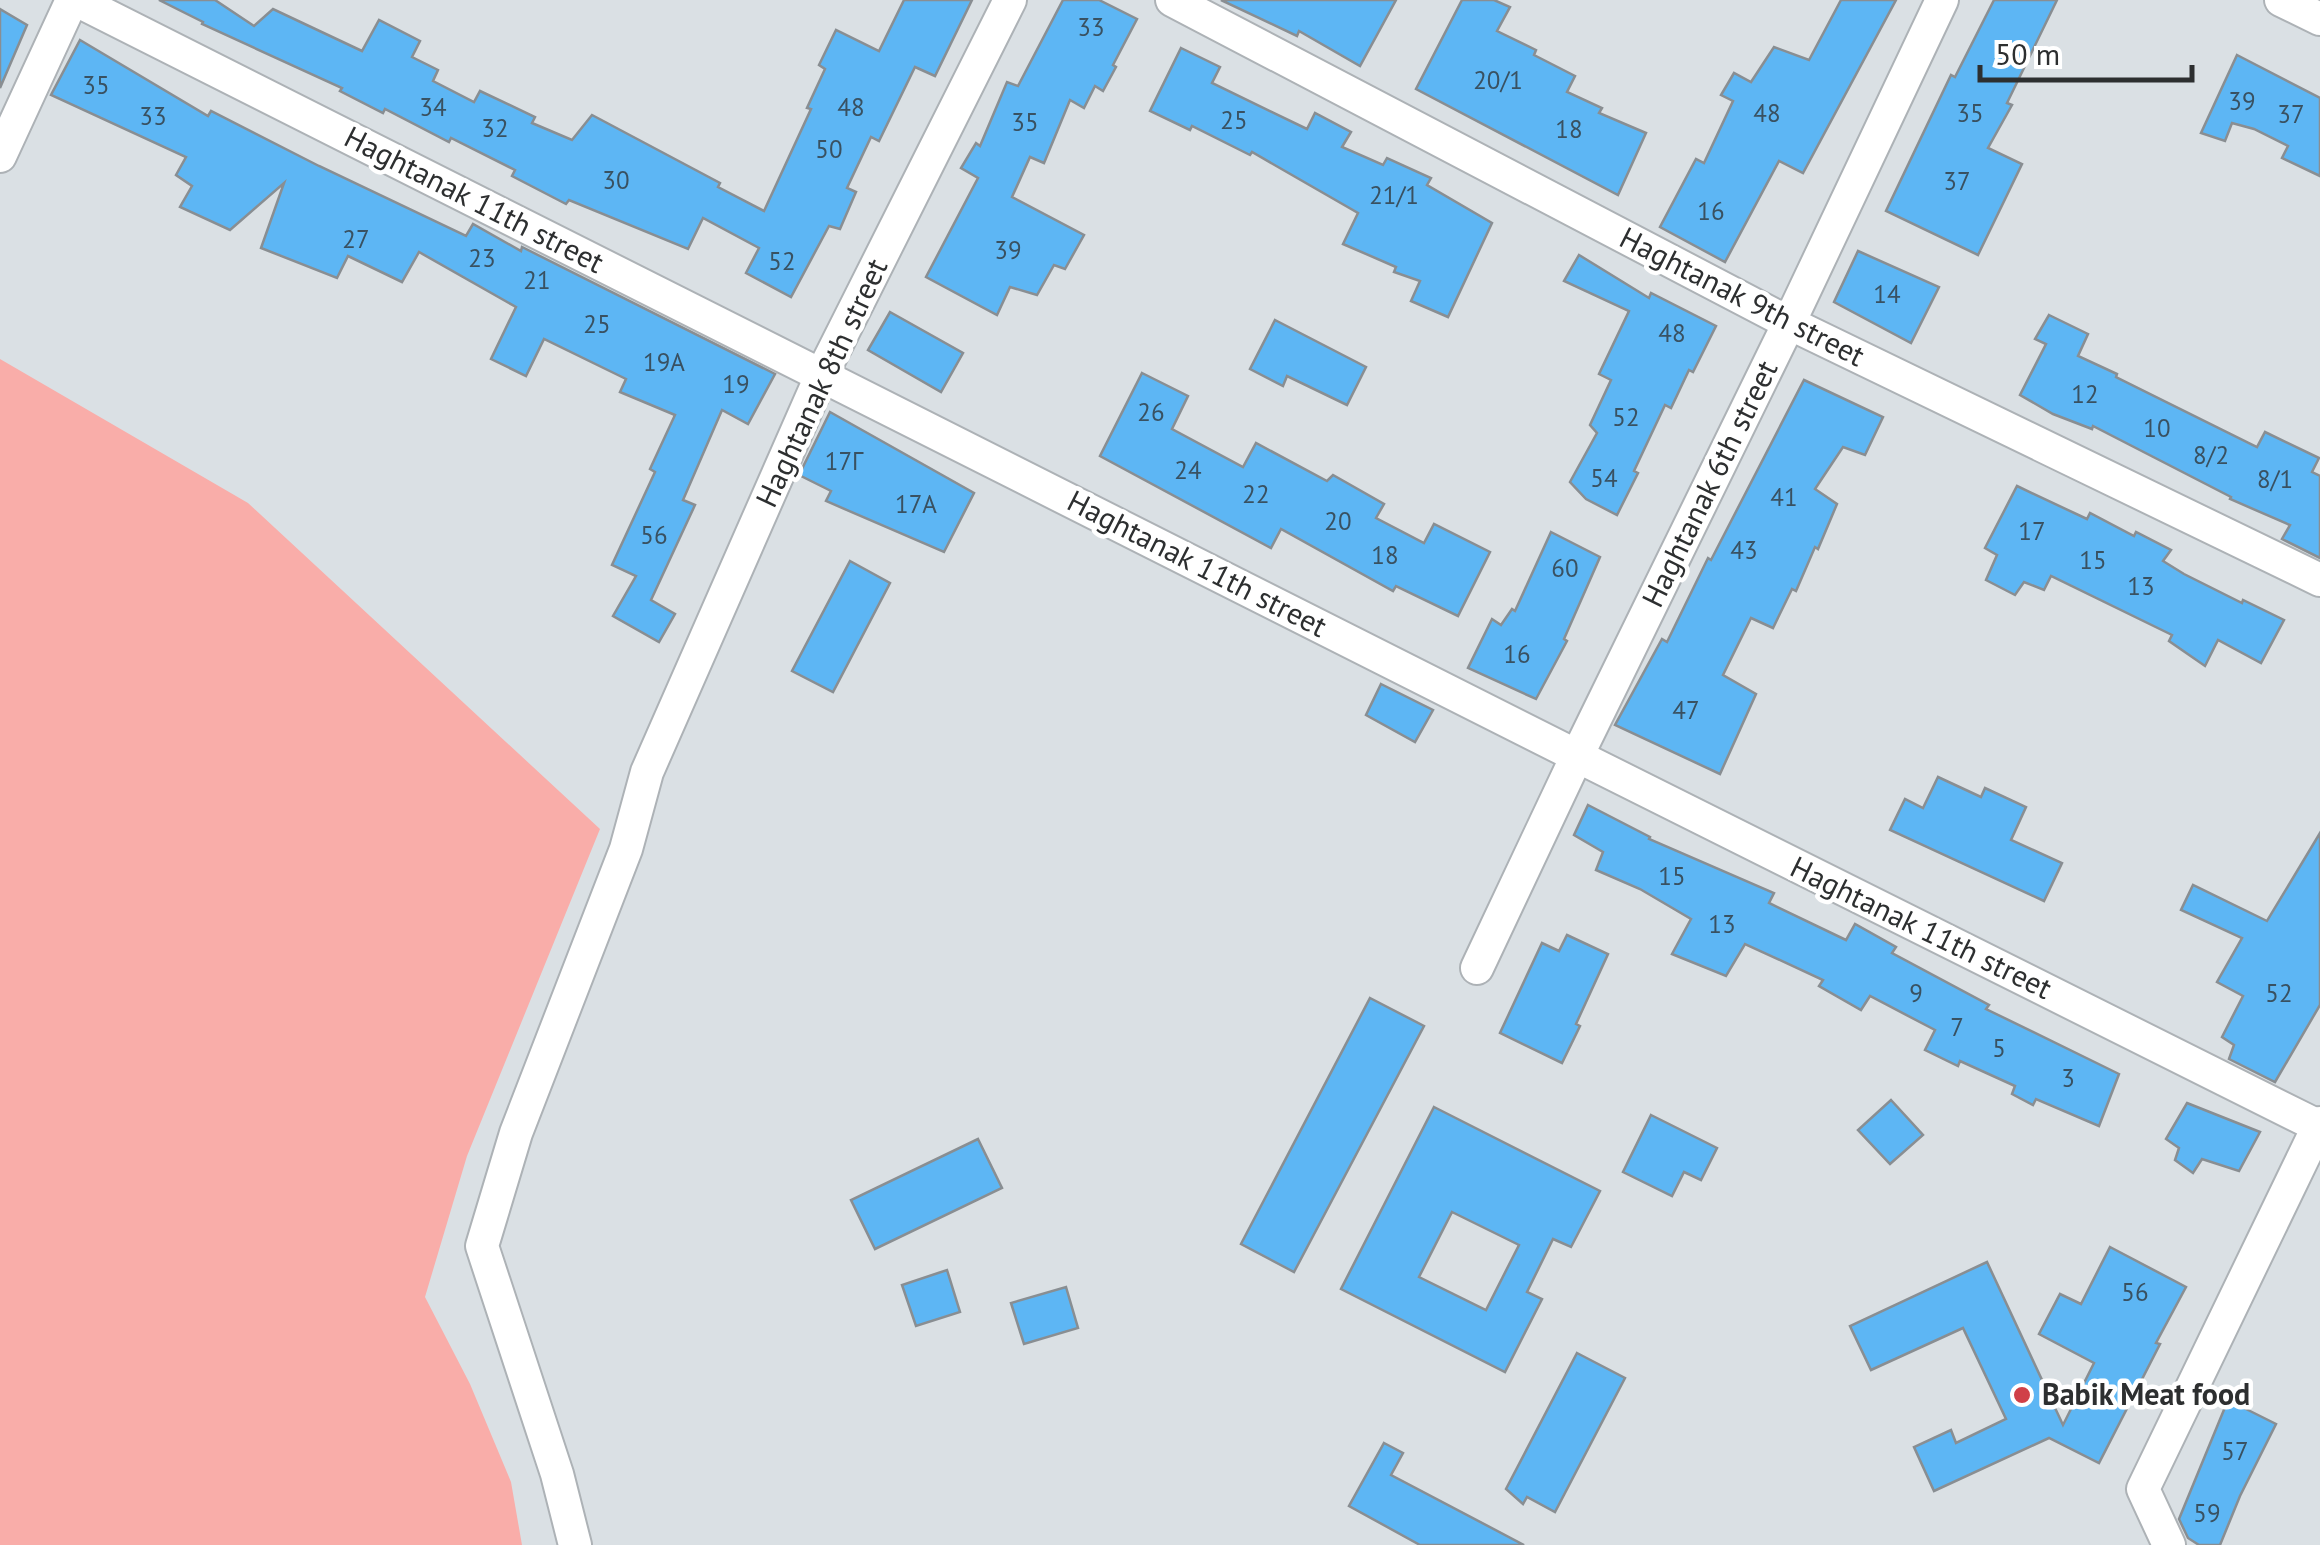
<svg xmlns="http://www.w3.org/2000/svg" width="2320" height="1545" font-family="'PT Sans',sans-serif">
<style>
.green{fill:#f9ada9}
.building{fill:#5db6f4;stroke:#898e92;stroke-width:2.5;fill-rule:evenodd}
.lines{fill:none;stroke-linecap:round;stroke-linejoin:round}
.street-casing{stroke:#adb2b6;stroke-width:36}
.street{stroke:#fff;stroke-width:32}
.poi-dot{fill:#d04048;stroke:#fff;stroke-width:4}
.labels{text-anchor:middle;stroke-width:9;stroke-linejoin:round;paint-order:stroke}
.number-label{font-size:25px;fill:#395161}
.street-label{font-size:30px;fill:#2d2f30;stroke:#fff}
.poi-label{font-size:30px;font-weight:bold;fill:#2d2f30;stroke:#fff;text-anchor:start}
</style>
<rect width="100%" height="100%" fill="#dae0e4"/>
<!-- green -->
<polygon class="green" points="0,359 248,503 600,829 467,1156 425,1297 470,1384 511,1482 522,1545 0,1545"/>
<!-- building -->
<g class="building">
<polygon points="159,0 215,0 254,26 273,9 362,51 379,20 420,41 412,57 438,70 433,81 474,102 480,91 535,117 532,123 572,140 592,115 720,183 718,187 764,211 811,109 807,108 825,69 819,65 836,30 879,51 904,0 972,0 935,76 915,67 879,141 871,137 847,188 856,192 840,229 829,226 791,297 746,273 759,248 703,218 688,249 569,200 566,204 512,176 515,170 451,138 449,142 385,109 383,113 340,91 342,88 202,24 203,22"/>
<polygon points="1063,0 1099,0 1137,19 1113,65 1116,67 1103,91 1095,86 1084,108 1070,100 1044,163 1030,157 1012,197 1084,235 1065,269 1054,265 1037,295 1010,287 997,315 926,277 978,178 961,168 976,143 980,146 1007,82 1018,86"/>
<polygon points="1221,0 1396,0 1360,66 1299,31 1297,36"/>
<polygon points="1462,0 1494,0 1510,7 1497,31 1536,50 1534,55 1575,76 1567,92 1602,108 1599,113 1646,133 1618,195 1416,89"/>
<polygon points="1841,0 1896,0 1803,173 1779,161 1725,262 1660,227 1696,159 1704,163 1733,101 1721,95 1734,73 1751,82 1774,47 1809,60"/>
<polygon points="1994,0 2057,0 2007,103 2012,105 1988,148 2022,164 1978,255 1886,211 1951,75 1955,77"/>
<polygon points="0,9 27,25 0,88"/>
<polygon points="80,40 208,116 211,111 319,166 466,236 473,224 521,251 522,247 775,374 748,424 722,410 683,500 695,505 651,600 675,614 659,642 613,616 636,576 612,565 655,472 650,469 675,415 620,392 626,379 544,339 526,376 491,359 516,307 419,252 402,282 348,256 337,278 261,248 284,183 230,230 180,207 192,186 176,175 186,157 51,95"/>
<polygon points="1181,48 1220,67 1212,83 1307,129 1315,113 1351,132 1342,147 1383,165 1387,158 1431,178 1427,185 1492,223 1448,317 1411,301 1420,281 1394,272 1396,267 1343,244 1358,213 1252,152 1250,155 1192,126 1190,130 1150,111"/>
<polygon points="2237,55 2320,98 2320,176 2282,158 2288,146 2254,129 2232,123 2225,141 2201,133"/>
<polygon points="1858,251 1939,287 1911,343 1834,302"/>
<polygon points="1579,255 1649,298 1651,293 1716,326 1693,372 1689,370 1671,408 1665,405 1634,471 1638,473 1617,515 1586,499 1570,482 1597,433 1590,425 1611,380 1599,374 1629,311 1564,281"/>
<polygon points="890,312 963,353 941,392 868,350"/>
<polygon points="2049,315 2088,334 2078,356 2117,374 2116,377 2257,447 2265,432 2319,458 2312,472 2320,476 2320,558 2282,539 2290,525 2230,499 2231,497 2093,426 2092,429 2053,414 2020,395 2046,344 2035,339"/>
<polygon points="1275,320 1366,367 1347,405 1287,376 1283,386 1250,369"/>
<polygon points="1142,373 1188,396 1172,429 1243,467 1256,443 1327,481 1333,475 1384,504 1376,518 1424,543 1434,524 1490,552 1458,616 1396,586 1393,591 1281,529 1271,548 1100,456"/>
<polygon points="1804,380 1883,417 1865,455 1843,447 1815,489 1837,504 1818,549 1815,547 1796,591 1792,589 1773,628 1751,618 1723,675 1756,694 1720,774 1615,725 1662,639 1667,642 1708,558 1711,560"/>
<polygon points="830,412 974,493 944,552 826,501 831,491 799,475"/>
<polygon points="2017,486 2087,519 2090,513 2134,536 2136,532 2171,550 2163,561 2184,574 2242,603 2243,600 2284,620 2261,663 2218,640 2205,666 2169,641 2172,635 2051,576 2044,590 2024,582 2015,595 1986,580 1997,555 1985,548"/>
<polygon points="1551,532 1600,557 1564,639 1567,641 1536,699 1468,668 1492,619 1501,625 1512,609 1515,611"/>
<polygon points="850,561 890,583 833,692 792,671"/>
<polygon points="1381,684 1433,710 1415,742 1366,715"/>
<polygon points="1938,777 1981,797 1985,788 2026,807 2011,840 2062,863 2044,901 1890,830 1905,799 1923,808"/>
<polygon points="1588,805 1650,837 1649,839 1774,893 1769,903 1846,940 1855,924 1896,947 1892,953 1989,1005 1986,1009 2119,1074 2099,1126 2036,1099 2033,1105 2012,1094 2015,1086 1960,1061 1958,1066 1925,1050 1935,1030 1870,996 1861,1010 1819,986 1823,980 1745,944 1726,976 1672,954 1691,919 1640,889 1596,870 1603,852 1574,835"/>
<polygon points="2320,833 2320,1005 2275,1082 2229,1059 2234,1045 2222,1037 2243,996 2217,982 2242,938 2181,910 2193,885 2267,921"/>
<polygon points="1567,935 1608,954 1576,1024 1580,1026 1562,1063 1500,1033 1542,943 1559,951"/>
<polygon points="1370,998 1424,1026 1294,1272 1241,1244"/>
<polygon points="1891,1100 1923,1135 1890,1164 1858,1130"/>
<polygon points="2187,1103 2260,1132 2239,1171 2202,1159 2193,1173 2175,1160 2179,1148 2166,1139"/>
<path d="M1434,1107L1600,1191L1571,1247L1553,1239L1527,1292L1542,1299L1505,1372L1341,1289ZM1452,1212L1519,1245L1486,1310L1419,1277Z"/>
<polygon points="1651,1115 1717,1148 1701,1180 1684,1172 1672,1196 1623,1172"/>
<polygon points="978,1139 1002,1188 875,1249 851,1200"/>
<polygon points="2110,1247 2186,1287 2156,1343 2160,1344 2099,1463 2049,1438 1934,1491 1914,1447 1951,1430 1956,1443 2006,1419 1963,1328 1871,1370 1850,1326 1987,1262 2063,1425 2094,1363 2039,1334 2060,1294 2081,1304"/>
<polygon points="947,1270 960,1312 916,1326 902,1285"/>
<polygon points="1066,1287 1078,1328 1024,1344 1011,1303"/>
<polygon points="1577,1353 1625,1378 1555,1512 1527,1497 1523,1504 1506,1489"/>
<polygon points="2228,1400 2276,1424 2240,1496 2220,1545 2199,1545 2188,1538 2179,1519"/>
<polygon points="1384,1443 1403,1453 1391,1475 1524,1545 1420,1545 1349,1506"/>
</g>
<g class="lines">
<!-- street casing -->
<g class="street-casing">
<g id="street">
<polyline points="76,0 1577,756 2320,1127"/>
<polyline points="1172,0 1789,323 2320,580"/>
<polyline points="2281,0 2320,19"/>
<polyline points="0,156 72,0"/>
<polyline points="1477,968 1577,756 1789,323 1942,0"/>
<polyline points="575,1545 557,1474 482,1246 516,1133 626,849 647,772 822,374 1010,0"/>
<polyline points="2169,1545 2143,1489 2320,1123"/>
</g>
</g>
<!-- street -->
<use href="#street" class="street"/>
</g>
<!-- markers -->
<circle class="poi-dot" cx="2022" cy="1395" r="10"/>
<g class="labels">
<!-- number labels -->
<g class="number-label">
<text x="1091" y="36">33</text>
<text x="1498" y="89">20/1</text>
<text x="96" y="94">35</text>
<text x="2242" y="110">39</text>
<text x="433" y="116">34</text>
<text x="851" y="116">48</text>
<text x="1767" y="122">48</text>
<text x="1970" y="122">35</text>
<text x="2291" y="123">37</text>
<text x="153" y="125">33</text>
<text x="1234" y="129">25</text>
<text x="1025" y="131">35</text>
<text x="495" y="137">32</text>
<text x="1569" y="138">18</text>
<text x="829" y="158">50</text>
<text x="616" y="189">30</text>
<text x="1957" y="190">37</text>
<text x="1394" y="204">21/1</text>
<text x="1711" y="220">16</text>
<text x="356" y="248">27</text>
<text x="1008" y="259">39</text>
<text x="482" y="267">23</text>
<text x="782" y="270">52</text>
<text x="537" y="289">21</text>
<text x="1887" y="303">14</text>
<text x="597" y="333">25</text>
<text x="1672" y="342">48</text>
<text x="664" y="371">19А</text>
<text x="736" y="393">19</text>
<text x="2085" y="403">12</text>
<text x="1151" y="421">26</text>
<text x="1626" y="426">52</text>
<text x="2157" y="437">10</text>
<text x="2211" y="464">8/2</text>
<text x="844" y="470">17Г</text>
<text x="1188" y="479">24</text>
<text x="1604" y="487">54</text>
<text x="2275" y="488">8/1</text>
<text x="1256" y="503">22</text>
<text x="1784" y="506">41</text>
<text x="916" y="513">17А</text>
<text x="1338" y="530">20</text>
<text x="2032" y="540">17</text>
<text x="654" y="544">56</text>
<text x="1744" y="559">43</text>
<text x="1385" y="564">18</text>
<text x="2093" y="569">15</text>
<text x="1565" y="577">60</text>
<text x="2141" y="595">13</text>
<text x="1517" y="663">16</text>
<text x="1686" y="719">47</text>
<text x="1672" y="885">15</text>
<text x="1722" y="933">13</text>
<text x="1916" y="1002">9</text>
<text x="2279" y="1002">52</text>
<text x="1957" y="1036">7</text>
<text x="1999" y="1057">5</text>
<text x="2068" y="1087">3</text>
<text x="2135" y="1301">56</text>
<text x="2235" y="1460">57</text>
<text x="2207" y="1522">59</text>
</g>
<!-- street labels -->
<g class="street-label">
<text transform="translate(474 200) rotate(27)" y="10">Haghtanak 11th street</text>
<text transform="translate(1742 297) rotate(27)" y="10">Haghtanak 9th street</text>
<text transform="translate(822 383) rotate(-65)" y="10">Haghtanak 8th street</text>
<text transform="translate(1710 484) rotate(-64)" y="10">Haghtanak 6th street</text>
<text transform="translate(1197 564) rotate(27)" y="10">Haghtanak 11th street</text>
<text transform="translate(1921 928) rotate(26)" y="10">Haghtanak 11th street</text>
</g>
<!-- poi labels -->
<g class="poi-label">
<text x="2042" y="1405">Babik Meat food</text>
</g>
</g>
<!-- scale -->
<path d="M1980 65v15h212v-15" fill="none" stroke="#2d2f30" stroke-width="5"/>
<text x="1995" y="65" font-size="30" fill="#2d2f30" stroke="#ffffff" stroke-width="8" paint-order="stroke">50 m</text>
</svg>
